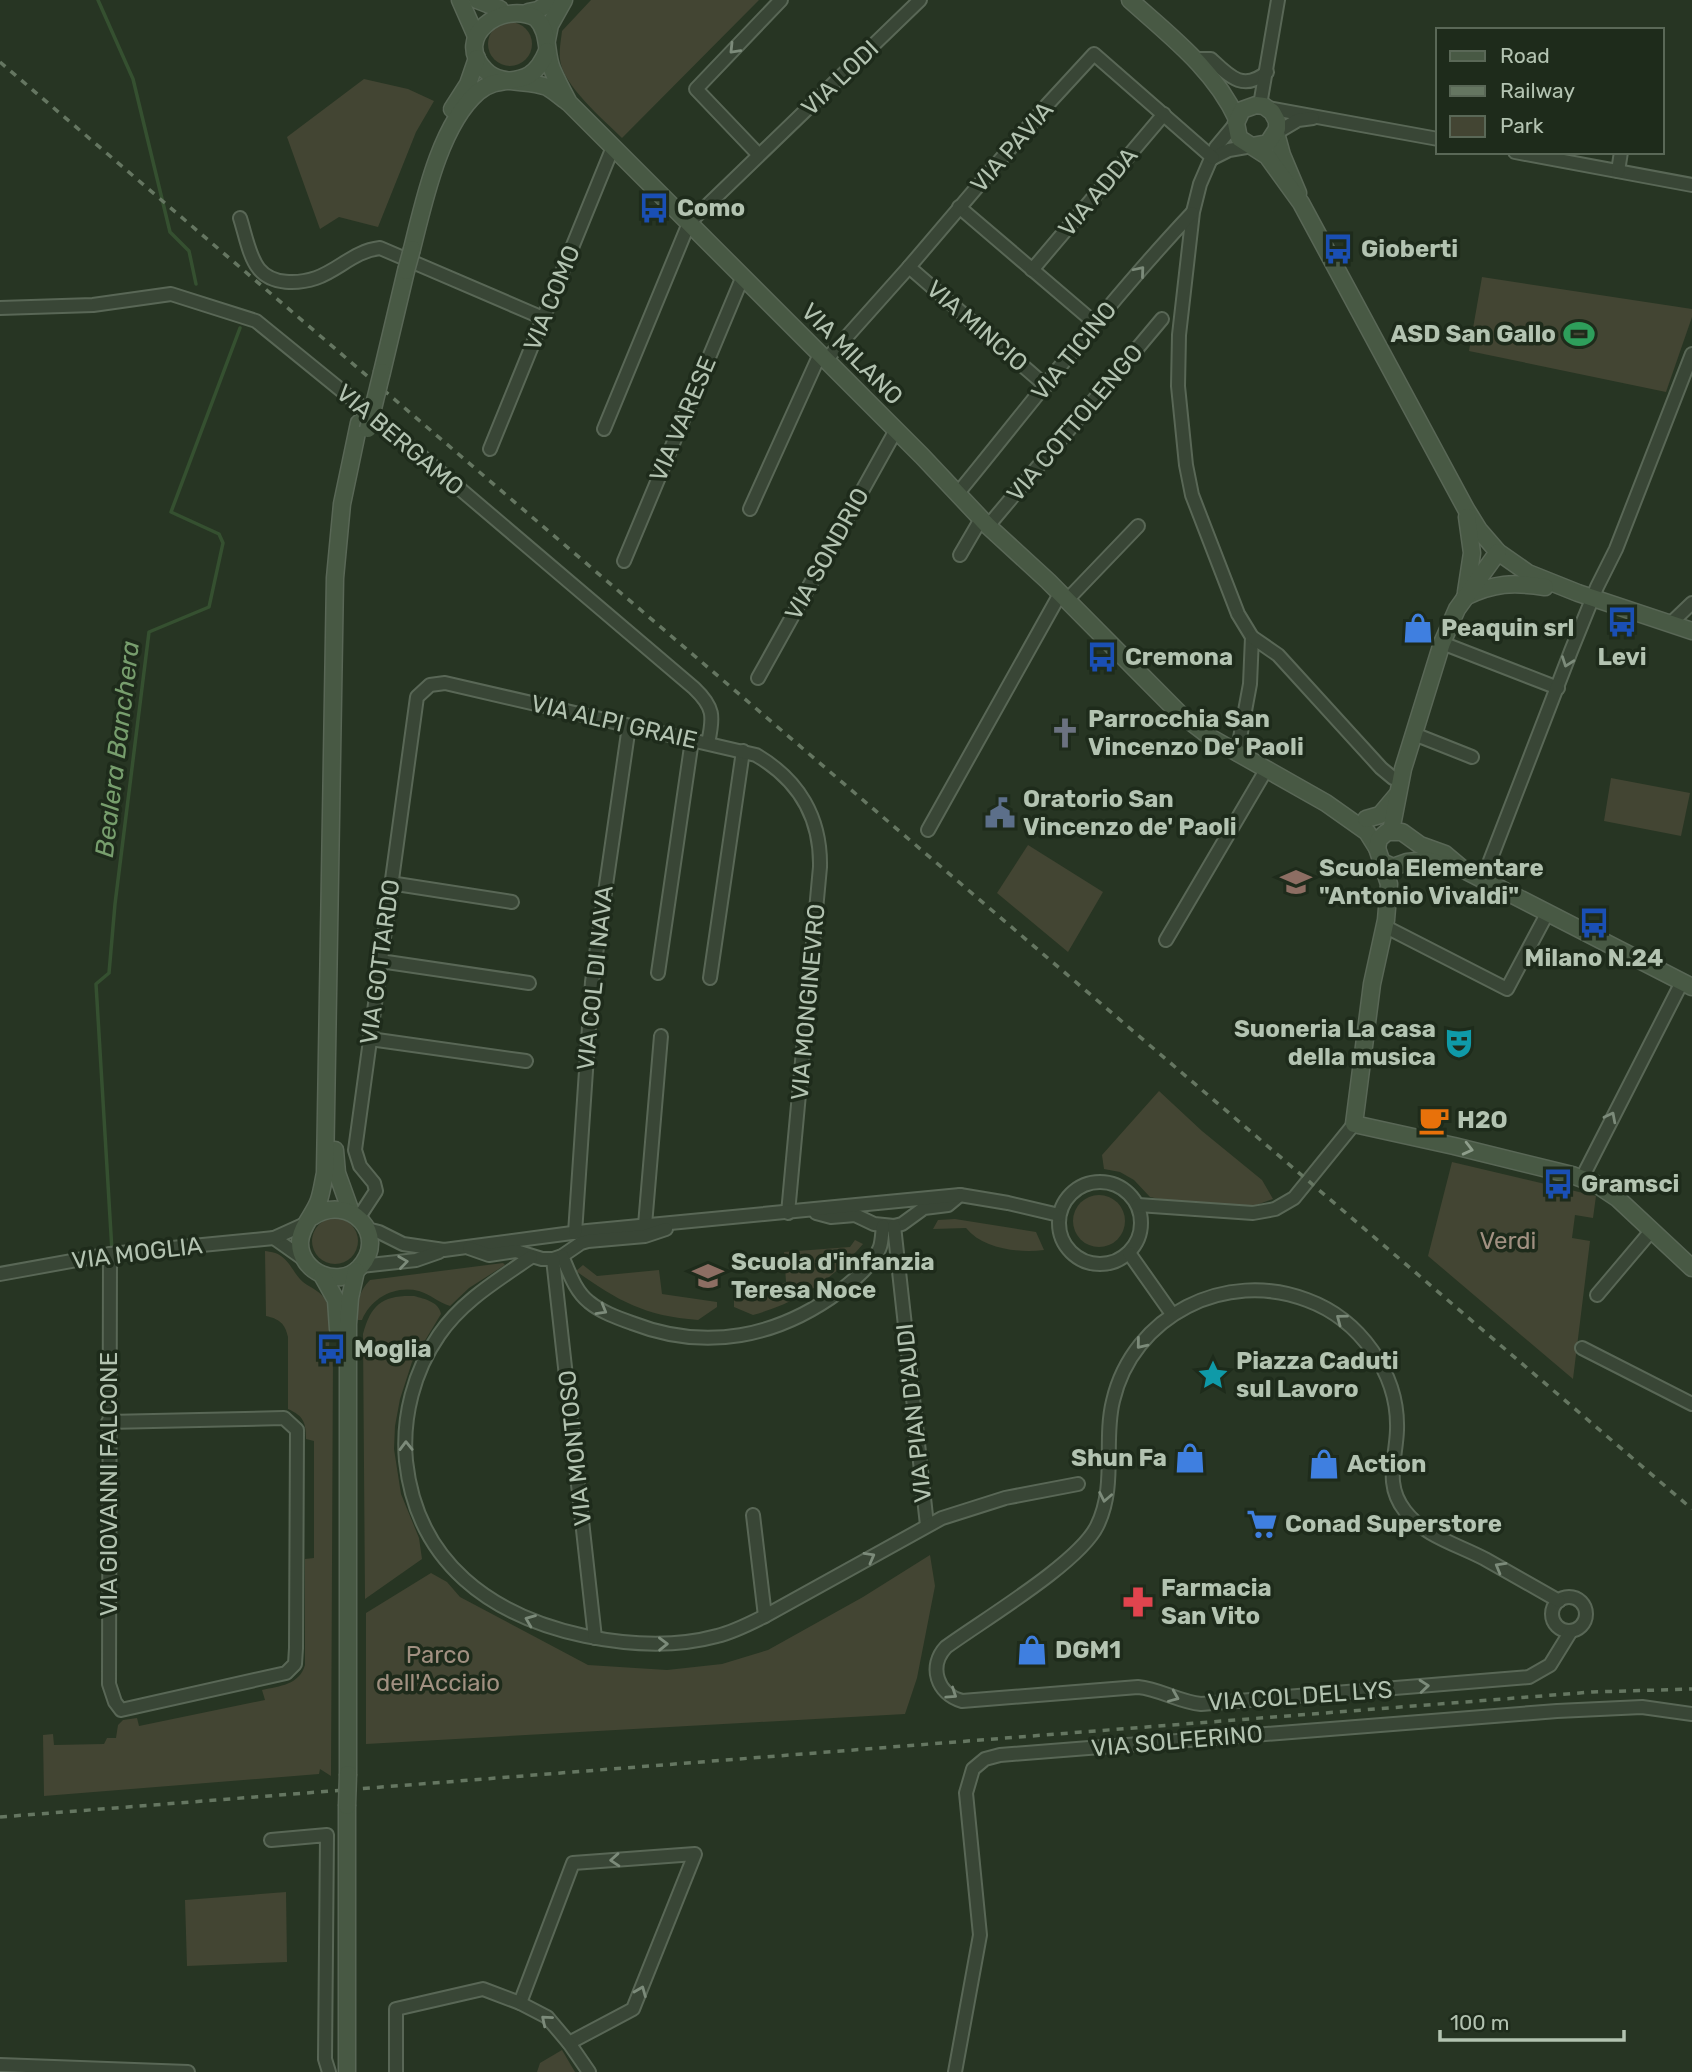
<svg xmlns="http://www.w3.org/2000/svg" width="1692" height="2072" font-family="Rubik,sans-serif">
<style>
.green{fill:#434533}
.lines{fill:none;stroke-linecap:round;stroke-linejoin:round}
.stream{stroke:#355030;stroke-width:3.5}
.street-casing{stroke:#596756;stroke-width:16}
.secondary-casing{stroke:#596756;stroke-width:19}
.street{stroke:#394636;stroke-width:12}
.secondary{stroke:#485944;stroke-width:16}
.rail{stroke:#657661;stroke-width:3.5;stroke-dasharray:7 7;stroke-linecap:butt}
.secondary-bridge-casing{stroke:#596756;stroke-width:19;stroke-linecap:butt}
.secondary-bridge{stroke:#485944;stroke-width:16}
.oneway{stroke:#7c8b7a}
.oneway2{stroke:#8e9e8b}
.labels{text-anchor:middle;stroke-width:7;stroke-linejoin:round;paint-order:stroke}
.street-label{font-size:24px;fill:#b3c3b1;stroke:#1e2b1b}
.poi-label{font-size:24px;font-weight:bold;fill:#b3c3b1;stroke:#1e2b1b;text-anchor:start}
.park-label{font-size:24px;fill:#a19081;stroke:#1e2b1b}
.water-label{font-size:26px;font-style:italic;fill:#779e6d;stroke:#1e2b1b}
</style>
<rect width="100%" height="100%" fill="#273523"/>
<!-- green -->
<g class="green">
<path d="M591,0H759L622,138C604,120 562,85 560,59C559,50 561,40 562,31Z"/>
<circle cx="510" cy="44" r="22"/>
<polygon points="364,79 408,89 434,101 416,132 378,227 339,217 320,229 287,137"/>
<polygon points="1482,277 1692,309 1692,317 1666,392 1469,351"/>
<polygon points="1611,778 1690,793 1681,836 1604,821"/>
<polygon points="1028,845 1103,892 1068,952 997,893"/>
<polygon points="1159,1091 1202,1131 1262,1180 1273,1199 1251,1207 1164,1200 1150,1197 1134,1180 1120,1172 1104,1169 1102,1155"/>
<polygon points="1452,1162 1596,1196 1593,1218 1575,1215 1572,1238 1590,1241 1573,1379 1428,1256"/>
<circle cx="1099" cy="1221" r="26"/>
<circle cx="335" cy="1241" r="23"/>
<path d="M955,1219L1036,1232L1044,1250C1018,1253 983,1249 966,1228L933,1229L938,1220Z"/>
<path d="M855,1240L863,1244C832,1280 799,1302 753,1315L734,1307V1300L755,1295L786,1282L784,1252L850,1247Z"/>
<path d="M265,1251C271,1252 276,1252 281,1256C291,1263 294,1274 303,1282C312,1289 322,1291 327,1303C332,1315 329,1339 329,1353L333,1354L331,1776L320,1769L319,1774L44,1796L43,1735L53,1734L54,1745L104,1744L107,1738H116L118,1725L123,1720L137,1718L139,1726L265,1700L262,1690C280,1686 299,1685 305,1665V1559L314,1558V1441L306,1439C306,1423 304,1416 288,1409V1337C285,1323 279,1319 266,1316Z"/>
<path d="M503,1263L505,1265L469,1288L450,1306C439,1303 430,1294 419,1291C395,1285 371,1298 362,1320H358C357,1304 358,1292 370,1280Z"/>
<path d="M583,1265L597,1276L659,1270L662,1294L717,1302V1307L698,1320C645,1316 618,1301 576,1271Z"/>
<path d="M414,1296C425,1299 439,1302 441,1314L412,1362L400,1399L395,1426L394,1449L401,1494L419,1538L422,1559L365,1599L363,1334C371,1304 383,1295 414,1296Z"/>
<polygon points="930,1555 935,1586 917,1678 905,1714 366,1744 366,1613 431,1573 447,1582 460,1597 588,1665 667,1670 722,1664 768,1650 863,1597"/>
<polygon points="286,1892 287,1962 187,1966 185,1900"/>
<polygon points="562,2050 575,2072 537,2072 540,2063"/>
</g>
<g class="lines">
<!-- stream -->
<g class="stream">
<polyline points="98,0 133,79 170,232 189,251 196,284"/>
<polyline points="112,1251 96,984 109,973 115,904 149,632 209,607 223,543 219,534 171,512 240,328"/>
</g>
<!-- street casing -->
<g class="street-casing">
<g id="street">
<path d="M1196,59H1211C1229,76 1243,92 1267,72"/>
<polyline points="1260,105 1278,0"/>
<polyline points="1268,108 1438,139"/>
<polyline points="1236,123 1216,147 1200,184 1193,212 1179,335 1178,386 1186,465 1192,495 1238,614 1252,637 1250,684 1237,754"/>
<polyline points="1276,133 1298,120 1313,118"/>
<polyline points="1515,152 1692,185"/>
<polyline points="758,154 696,89 781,0"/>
<polyline points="1213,158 1229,150 1252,146"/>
<polyline points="1618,171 1621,152"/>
<polyline points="959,207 1096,324"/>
<path d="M240,218C245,233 249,257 259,269C272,285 298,284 316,278C339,270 354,251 380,248L543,318"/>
<polyline points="909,267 1046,386"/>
<polyline points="1032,270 1164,114"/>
<path d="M0,308L93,305L171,294L256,321L406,443L694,688C714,707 714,716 708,743"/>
<polyline points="826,360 909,267 1047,105 1094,54 1213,158"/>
<polyline points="604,429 689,223 920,0"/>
<polyline points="490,449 613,147"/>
<path d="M958,493C1035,399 1109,301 1192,213"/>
<polyline points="750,509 820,354"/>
<polyline points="988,526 1162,319"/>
<polyline points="960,555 981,519"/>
<polyline points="624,561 743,276"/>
<polyline points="1067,600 1138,526"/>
<polyline points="1670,624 1692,603"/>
<polyline points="1252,637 1278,655 1381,768 1393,778 1401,780"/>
<polyline points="1442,643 1558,688"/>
<polyline points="758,678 896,430"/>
<polyline points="1414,734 1472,757"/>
<polyline points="928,830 1060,594"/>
<polyline points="1483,879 1571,651 1597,587 1616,549 1692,354"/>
<polyline points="390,883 512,902"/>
<polyline points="1384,926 1507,989 1548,912"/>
<polyline points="1166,940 1266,770"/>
<polyline points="380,961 529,983"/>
<polyline points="658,973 692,740"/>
<polyline points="710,978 743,751"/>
<polyline points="370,1039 526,1061"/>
<polyline points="1582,1178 1682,982"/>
<circle cx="1100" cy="1223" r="41"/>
<polyline points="1138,1205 1253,1213 1275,1209 1294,1198 1354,1124"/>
<polyline points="816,1213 831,1217 855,1215 874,1224 894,1226 902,1224 924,1208 948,1205 960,1195"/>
<path d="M359,1217L376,1191L374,1183L360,1166L355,1150L417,697L430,685L445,683L756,755C799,780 821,818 820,867L788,1213"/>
<polyline points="645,1225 661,1036"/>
<polyline points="894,1226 927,1525"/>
<polyline points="367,1229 379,1232 403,1244 444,1250 587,1231 960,1195 1008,1203 1059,1215"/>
<polyline points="575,1233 592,982 629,726"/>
<polyline points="274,1238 305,1260"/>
<polyline points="469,1248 489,1255 516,1251 542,1259 553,1259 562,1256 581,1243 588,1241 645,1236 666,1229"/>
<polyline points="1129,1253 1172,1314"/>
<path d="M562,1256C569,1272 575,1291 589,1302C601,1312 618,1318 632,1323C706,1352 778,1337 840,1291C854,1280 874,1264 880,1247C882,1241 882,1233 883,1226"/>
<path d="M531,1257C498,1280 462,1301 439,1335C414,1371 402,1417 406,1461C417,1563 491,1616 585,1636C629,1645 673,1648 717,1636C734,1632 749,1624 765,1616L942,1518L1005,1498L1078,1484"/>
<polyline points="553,1259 595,1638"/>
<polyline points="361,1266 416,1260 439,1252"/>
<polyline points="0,1274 110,1254 274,1238 305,1224"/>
<polyline points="1597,1295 1652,1230"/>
<polyline points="1582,1348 1692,1404"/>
<polyline points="108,1422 284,1418 297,1430 296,1648 295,1664 286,1673 121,1710 115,1702 109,1684 110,1254"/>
<polyline points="753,1515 765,1616"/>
<circle cx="1569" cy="1614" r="17"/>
<path d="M1559,1601C1534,1587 1510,1573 1485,1559C1459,1545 1424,1536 1405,1511C1384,1484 1396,1460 1397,1430C1399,1373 1359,1319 1307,1300C1226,1269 1133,1315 1113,1401C1103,1441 1117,1486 1097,1526C1079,1563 983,1620 946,1647C928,1666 937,1694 962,1701L1138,1687C1160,1689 1179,1702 1201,1704L1529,1677L1550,1665L1571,1631"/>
<polyline points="271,1840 327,1835 325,2059 329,2072"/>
<polyline points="520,2003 573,1863 695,1854 633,2009 569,2043"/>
<polyline points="0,2065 188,2072"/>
<polyline points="396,2072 396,2009 483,1989 520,2003 547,2017 569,2043 589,2072"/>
<polyline points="955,2072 980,1935 966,1793 973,1769 985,1759 1000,1755 1557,1711 1642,1707 1692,1714"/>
</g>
</g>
<!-- secondary casing -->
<g class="secondary-casing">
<g id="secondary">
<polyline points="460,0 475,34"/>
<polyline points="477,0 500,9"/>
<path d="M1130,0C1170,36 1214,69 1237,119"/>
<polyline points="528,12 538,10 554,0"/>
<polyline points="547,40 550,25 564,0"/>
<path d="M569,103C563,92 557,81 552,69C545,52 550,32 536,18C502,0 452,37 485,70C500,86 527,79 547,87C554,91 562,98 569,103L922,456L988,526L1048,581L1179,713L1213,739L1326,803L1367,832L1377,848L1389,884L1386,920L1372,984L1354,1124L1454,1146L1572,1175L1596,1184L1617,1198L1692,1268"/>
<polyline points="452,109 468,84 477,58"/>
<polyline points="1276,133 1282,155 1298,193"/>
<polyline points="1252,146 1268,143 1277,129 1277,121 1272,112 1264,106 1256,105 1242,110 1236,123 1239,138 1267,156 1301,203 1466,509 1479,530 1498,552 1528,573 1578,593 1692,631"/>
<path d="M412,249C424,201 440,125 478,92C504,70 529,95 547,51"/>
<polyline points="382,372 406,271"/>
<polyline points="1466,592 1472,553 1467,517"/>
<path d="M1465,597C1494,583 1513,582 1545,587"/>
<polyline points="1366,819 1380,815 1396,796"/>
<polyline points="1391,831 1403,769 1442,643 1457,609 1498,552"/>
<polyline points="1377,848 1379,839 1387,832 1402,832 1420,845 1445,854 1464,870 1692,987"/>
<polyline points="1382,862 1393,867 1407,862 1427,860 1455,868"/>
<polyline points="335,1150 337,1173 351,1212"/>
<path d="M312,1217C350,1192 390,1236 359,1268C338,1289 300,1272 300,1243C300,1227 314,1215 319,1200C322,1191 323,1182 325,1173L335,578L342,504L359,423"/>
<polyline points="322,1275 336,1300 338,1329"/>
<polyline points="348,1774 348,1324 350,1298 356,1271"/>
<polyline points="347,2072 347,1806"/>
</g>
</g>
<!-- street -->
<use href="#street" class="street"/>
<!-- secondary -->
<use href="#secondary" class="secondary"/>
<!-- rail -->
<g class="rail">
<polyline points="0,62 1692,1509"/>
<polyline points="0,1817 1592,1692 1692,1689"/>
</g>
<!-- secondary-bridge casing -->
<g class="secondary-bridge-casing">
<g id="secondary-bridge">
<polyline points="406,271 412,249"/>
<polyline points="368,429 382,372"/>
<polyline points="347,1806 348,1774"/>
</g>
</g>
<!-- secondary-bridge -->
<use href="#secondary-bridge" class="secondary-bridge"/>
</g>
<!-- one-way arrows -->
<defs><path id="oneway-chevron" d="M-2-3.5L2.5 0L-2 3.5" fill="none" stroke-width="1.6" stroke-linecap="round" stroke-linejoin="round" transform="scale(1.75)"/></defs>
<g class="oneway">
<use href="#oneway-chevron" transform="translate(734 49) rotate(134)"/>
<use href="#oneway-chevron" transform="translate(1140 271) rotate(-50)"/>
<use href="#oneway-chevron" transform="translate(1567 662) rotate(110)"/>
<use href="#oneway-chevron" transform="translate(1611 1117) rotate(-63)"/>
<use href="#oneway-chevron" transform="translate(403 1262) rotate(-8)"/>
<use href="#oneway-chevron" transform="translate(602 1310) rotate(30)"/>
<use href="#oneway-chevron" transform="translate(1341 1319) rotate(-143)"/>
<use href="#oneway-chevron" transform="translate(1141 1344) rotate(129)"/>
<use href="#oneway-chevron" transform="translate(406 1446) rotate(-91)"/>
<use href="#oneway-chevron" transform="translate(1105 1497) rotate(101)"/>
<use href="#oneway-chevron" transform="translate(870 1557) rotate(-29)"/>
<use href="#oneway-chevron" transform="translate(1500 1567) rotate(-150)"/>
<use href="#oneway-chevron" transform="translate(530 1620) rotate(-158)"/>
<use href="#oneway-chevron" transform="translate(663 1644) rotate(-1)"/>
<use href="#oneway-chevron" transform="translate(1424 1686) rotate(-5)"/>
<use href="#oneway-chevron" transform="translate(952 1694) rotate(34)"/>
<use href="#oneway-chevron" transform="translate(1174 1697) rotate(23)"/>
<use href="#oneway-chevron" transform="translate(615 1860) rotate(176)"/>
<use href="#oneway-chevron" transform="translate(641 1991) rotate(-68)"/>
<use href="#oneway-chevron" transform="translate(546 2020) rotate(-140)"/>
</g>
<use class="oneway2" href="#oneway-chevron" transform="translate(1468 1149) rotate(14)"/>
<!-- icons -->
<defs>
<g id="bus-bare" transform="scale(2.415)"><path d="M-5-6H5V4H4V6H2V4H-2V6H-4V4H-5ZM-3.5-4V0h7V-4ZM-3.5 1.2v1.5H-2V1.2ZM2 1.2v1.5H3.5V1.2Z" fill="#1a4fb4" stroke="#1e2b1b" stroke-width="2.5" paint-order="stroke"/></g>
<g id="stadium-bare" transform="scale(2.415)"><path d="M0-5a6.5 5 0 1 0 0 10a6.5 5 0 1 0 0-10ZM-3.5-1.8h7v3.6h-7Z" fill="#2e9e5b" stroke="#1e2b1b" stroke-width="2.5" paint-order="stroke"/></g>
<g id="shop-bare" transform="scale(2.415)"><path d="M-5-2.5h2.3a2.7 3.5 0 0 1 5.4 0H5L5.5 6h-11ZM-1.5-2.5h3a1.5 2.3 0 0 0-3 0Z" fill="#3f7fe0" stroke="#1e2b1b" stroke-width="2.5" paint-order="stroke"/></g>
<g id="church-bare" transform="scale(2.415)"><path d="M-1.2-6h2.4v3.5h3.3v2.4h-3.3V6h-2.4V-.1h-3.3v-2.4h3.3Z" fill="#6b7280" stroke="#1e2b1b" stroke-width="2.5" paint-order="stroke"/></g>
<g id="civic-bare" transform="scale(2.415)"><path d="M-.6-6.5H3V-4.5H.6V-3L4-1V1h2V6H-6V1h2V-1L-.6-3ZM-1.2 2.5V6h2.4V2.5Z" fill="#5c6f8a" stroke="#1e2b1b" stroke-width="2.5" paint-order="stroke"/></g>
<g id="school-bare" transform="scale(2.415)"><path d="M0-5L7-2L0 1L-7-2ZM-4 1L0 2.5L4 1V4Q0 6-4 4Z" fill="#8d6e63" stroke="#1e2b1b" stroke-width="2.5" paint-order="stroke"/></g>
<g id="theatre-bare" transform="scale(2.415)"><path d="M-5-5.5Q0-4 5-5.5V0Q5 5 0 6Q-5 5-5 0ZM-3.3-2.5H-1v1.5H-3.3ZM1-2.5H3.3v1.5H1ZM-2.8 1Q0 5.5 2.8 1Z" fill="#0f9aa8" stroke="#1e2b1b" stroke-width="2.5" paint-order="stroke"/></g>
<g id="cafe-bare" transform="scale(2.415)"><path d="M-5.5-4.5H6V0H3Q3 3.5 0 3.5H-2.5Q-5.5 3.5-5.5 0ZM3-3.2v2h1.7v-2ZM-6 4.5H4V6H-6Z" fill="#e8710a" stroke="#1e2b1b" stroke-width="2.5" paint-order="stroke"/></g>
<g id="sight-bare" transform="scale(2.415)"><path d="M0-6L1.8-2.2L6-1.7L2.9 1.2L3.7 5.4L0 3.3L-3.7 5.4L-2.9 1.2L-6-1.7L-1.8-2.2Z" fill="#0f9aa8" stroke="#1e2b1b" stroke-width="2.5" paint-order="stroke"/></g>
<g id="supermarket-bare" transform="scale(2.415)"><path d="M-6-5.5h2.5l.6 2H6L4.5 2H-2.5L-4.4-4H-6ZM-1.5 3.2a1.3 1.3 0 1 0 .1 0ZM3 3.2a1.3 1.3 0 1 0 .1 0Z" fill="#3f7fe0" stroke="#1e2b1b" stroke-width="2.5" paint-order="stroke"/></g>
<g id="pharmacy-bare" transform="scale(2.415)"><path d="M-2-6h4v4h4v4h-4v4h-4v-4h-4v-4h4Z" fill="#e0444e" stroke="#1e2b1b" stroke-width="2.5" paint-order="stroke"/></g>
</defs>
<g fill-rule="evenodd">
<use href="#bus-bare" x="654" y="208"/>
<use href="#bus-bare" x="1338" y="249"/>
<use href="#stadium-bare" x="1579" y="334"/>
<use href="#bus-bare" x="1622" y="622"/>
<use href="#shop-bare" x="1418" y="628"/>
<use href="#bus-bare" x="1102" y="657"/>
<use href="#church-bare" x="1065" y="733"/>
<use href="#civic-bare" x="1000" y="813"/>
<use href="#school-bare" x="1296" y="882"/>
<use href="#bus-bare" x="1594" y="923"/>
<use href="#theatre-bare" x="1459" y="1043"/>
<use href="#cafe-bare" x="1434" y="1120"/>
<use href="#bus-bare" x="1558" y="1184"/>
<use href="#school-bare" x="708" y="1276"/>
<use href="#bus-bare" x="331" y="1349"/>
<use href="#sight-bare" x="1213" y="1375"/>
<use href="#shop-bare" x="1190" y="1458"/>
<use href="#shop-bare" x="1324" y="1464"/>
<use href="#supermarket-bare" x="1262" y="1524"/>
<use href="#pharmacy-bare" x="1138" y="1602"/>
<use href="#shop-bare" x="1032" y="1650"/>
</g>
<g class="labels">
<!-- street labels -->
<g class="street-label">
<text transform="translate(840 78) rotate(-44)" y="8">VIA LODI</text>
<text transform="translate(1012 147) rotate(-49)" y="8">VIA PAVIA</text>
<text transform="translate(1098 192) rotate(-50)" y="8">VIA ADDA</text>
<text transform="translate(552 298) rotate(-68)" y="8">VIA COMO</text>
<text transform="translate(977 326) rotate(41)" y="8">VIA MINCIO</text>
<text transform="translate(1074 351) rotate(-51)" y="8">VIA TICINO</text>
<text transform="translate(852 354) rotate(45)" y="8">VIA MILANO</text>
<text transform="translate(683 419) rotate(-67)" y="8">VIA VARESE</text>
<text transform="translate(1075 423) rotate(-50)" y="8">VIA COTTOLENGO</text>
<text transform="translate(400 440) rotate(40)" y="8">VIA BERGAMO</text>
<text transform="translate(827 554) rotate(-61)" y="8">VIA SONDRIO</text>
<text transform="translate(614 722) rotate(13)" y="8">VIA ALPI GRAIE</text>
<text transform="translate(380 962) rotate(-82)" y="8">VIA GOTTARDO</text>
<text transform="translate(595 978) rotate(-84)" y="8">VIA COL DI NAVA</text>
<text transform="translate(808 1002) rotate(-85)" y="8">VIA MONGINEVRO</text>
<text transform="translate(137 1253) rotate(-7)" y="8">VIA MOGLIA</text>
<text transform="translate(914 1413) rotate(-96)" y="8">VIA PIAN D'AUDI</text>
<text transform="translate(575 1448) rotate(-96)" y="8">VIA MONTOSO</text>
<text transform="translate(109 1484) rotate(-90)" y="8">VIA GIOVANNI FALCONE</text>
<text transform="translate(1300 1696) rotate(-4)" y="8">VIA COL DEL LYS</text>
<text transform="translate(1177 1741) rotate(-5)" y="8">VIA SOLFERINO</text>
</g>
<!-- poi labels -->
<g class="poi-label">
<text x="677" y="216">Como</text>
<text x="1361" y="257">Gioberti</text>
<text x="1556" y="342" text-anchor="end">ASD San Gallo</text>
<text x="1441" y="636">Peaquin srl</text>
<text x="1125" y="665">Cremona</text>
<text x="1622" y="665" text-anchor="middle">Levi</text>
<text x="1088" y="727">Parrocchia San<tspan x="1088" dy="28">Vincenzo De' Paoli</tspan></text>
<text x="1023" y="807">Oratorio San<tspan x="1023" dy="28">Vincenzo de' Paoli</tspan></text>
<text x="1319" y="876">Scuola Elementare<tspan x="1319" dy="28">"Antonio Vivaldi"</tspan></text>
<text x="1594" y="966" text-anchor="middle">Milano N.24</text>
<text x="1436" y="1037" text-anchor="end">Suoneria La casa<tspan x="1436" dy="28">della musica</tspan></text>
<text x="1457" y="1128">H2O</text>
<text x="1581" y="1192">Gramsci</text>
<text x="731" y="1270">Scuola d'infanzia<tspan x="731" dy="28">Teresa Noce</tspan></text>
<text x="354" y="1357">Moglia</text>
<text x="1236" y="1369">Piazza Caduti<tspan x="1236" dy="28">sul Lavoro</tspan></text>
<text x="1167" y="1466" text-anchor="end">Shun Fa</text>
<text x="1347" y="1472">Action</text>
<text x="1285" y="1532">Conad Superstore</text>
<text x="1161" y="1596">Farmacia<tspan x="1161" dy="28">San Vito</tspan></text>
<text x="1055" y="1658">DGM1</text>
</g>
<!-- park labels -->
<g class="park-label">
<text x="1508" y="1249">Verdi</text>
<text x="438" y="1663">Parco<tspan x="438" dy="28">dell'Acciaio</tspan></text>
</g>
<!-- water labels -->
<g class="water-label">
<text transform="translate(117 749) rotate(-83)" y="9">Bealera Banchera</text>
</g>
</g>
<!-- legend -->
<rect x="1436" y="28" width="228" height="126" fill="#1e2b1b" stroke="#5a6857" stroke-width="2"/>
<rect x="1450" y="51" width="35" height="10" fill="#485944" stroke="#5a6857" stroke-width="2"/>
<text x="1500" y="63" font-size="21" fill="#b3c3b1">Road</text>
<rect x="1450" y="86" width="35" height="10" fill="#657661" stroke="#5a6857" stroke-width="2"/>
<text x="1500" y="98" font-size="21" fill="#b3c3b1">Railway</text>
<rect x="1450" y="116" width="35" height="21" fill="#434533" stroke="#5a6857" stroke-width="2"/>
<text x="1500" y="133" font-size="21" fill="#b3c3b1">Park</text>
<!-- scale -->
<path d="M1440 2030v10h184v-10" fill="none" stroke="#b3c3b1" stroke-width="3.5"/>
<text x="1450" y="2030" font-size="21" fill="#b3c3b1" stroke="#1e2b1b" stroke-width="5" paint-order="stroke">100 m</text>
</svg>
